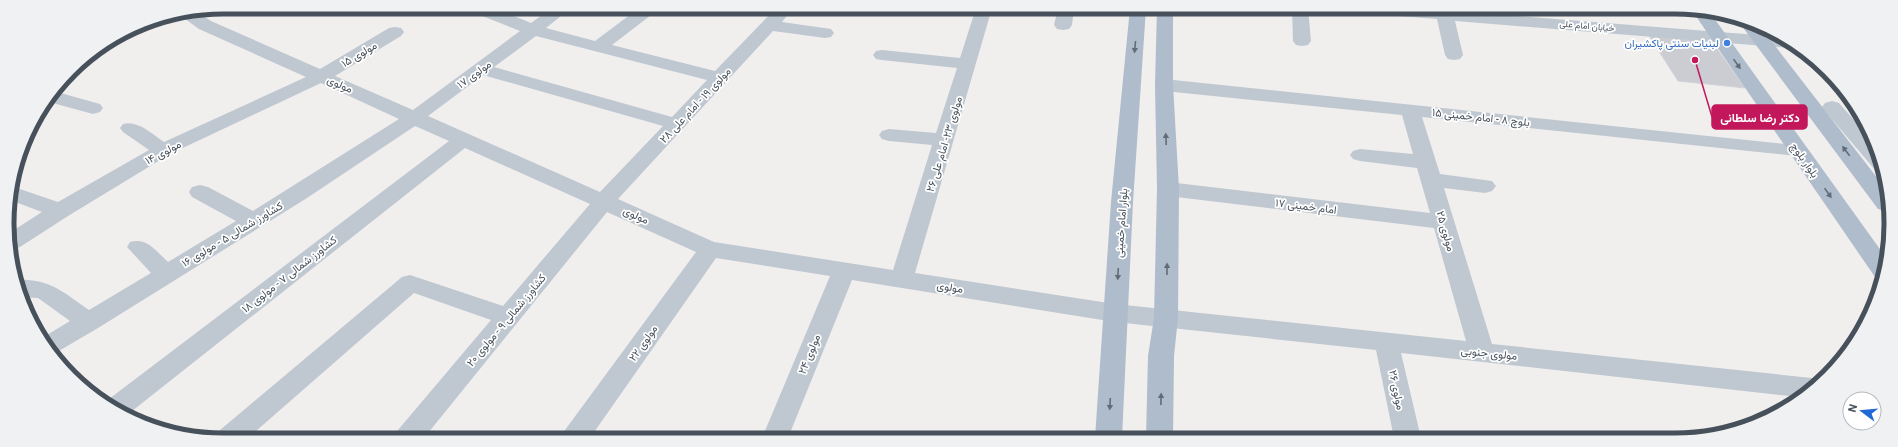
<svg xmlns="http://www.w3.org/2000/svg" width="1898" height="447" font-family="Roboto,Vazirmatn,sans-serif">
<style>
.building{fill:#cbcdd3;stroke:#d2d4d9}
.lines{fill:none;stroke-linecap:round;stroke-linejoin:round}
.minor{fill:#bfc8d0;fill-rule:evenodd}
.major{fill:#afbccc;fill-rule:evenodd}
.oneway{fill:#616c77}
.shop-dot{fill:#3f7fe0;stroke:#fff;stroke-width:1.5}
.labels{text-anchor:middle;stroke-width:3.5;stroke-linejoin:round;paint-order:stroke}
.far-street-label{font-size:9px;fill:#47515b;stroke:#fff}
.shop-label{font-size:11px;fill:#366cbe;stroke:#fff;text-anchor:end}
.street-label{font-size:11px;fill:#47515b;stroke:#fff}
.rim{fill:none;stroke:#47515b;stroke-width:5}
.leader{fill:none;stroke:#c2185b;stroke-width:1.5}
.callout-dot{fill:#c2185b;stroke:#fff;stroke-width:1.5}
.callout{fill:#c2185b;stroke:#c2185b;stroke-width:1.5}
.callout-label{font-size:12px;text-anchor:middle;font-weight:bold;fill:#fff}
</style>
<rect width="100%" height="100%" fill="#f1eeee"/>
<!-- building -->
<polygon class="building" points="1648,34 1710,39 1745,88 1678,81"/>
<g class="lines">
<!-- minor -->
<g class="minor">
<path d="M468,7H492L531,23L553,7H572L546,28L595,41L639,8H657L655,12L612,45L715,71L776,8H793L782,22L831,29L834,33L831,37L825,38L773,31L618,199L714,242L893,270L932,145L889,141L882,139L879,135L882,131L889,129L936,133L957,68L882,60L876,59L873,55L876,51L882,50L960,58L976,8H992L915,273L1115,304L1466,341L1434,228L1168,196L1161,194L1157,189L1161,184L1168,182L1430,213L1417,168L1360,161L1353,159L1350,155L1353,151L1360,149L1413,154L1402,115L1164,91L1157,89L1155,85L1157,81L1164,79L1805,146L1808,150L1805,154L1798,156L1422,117L1440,174L1492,181L1496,186L1492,191L1485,193L1444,188L1492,344L1812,378L1821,381L1799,397L1401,353L1421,438H1394L1376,350L1115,322L852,280L788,438H762L830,276L716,258L590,438H562L565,430L696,252L607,212L424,438H394L398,430L491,320L414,293L248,438H217L220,430L402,277L410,275L503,306L590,204L465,148L127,415L115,411L105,402L449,141L415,126L307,198L98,328L52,355L42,338L70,321L38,298L20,297L17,280C49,278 64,293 89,310L151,273L127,247L130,242C147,237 156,251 168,262L236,221L192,197L189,192L192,187L200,185L208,187L253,211L399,119L321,83L170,154L68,216L20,247L13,249L11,232L42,212L10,200L14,187L58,202L149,150L123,132L120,128L123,124C138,120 152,134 164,142L306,77L199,29L181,16L197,12L211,21L320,69L389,28L395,27L401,28L404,32L401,36L335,76L413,110L520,31L470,11ZM536,36L707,80L672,117L494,67ZM483,75L663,126L600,192L428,116Z"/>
<polygon points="1058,8 1074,8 1072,25 1069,29 1063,30 1057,29 1054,25"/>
<polygon points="1292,8 1308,8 1311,41 1308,45 1302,46 1296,45 1293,41"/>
<polygon points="1351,8 1429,9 1784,37 1795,47 1790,48 1455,21 1463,55 1460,59 1454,60 1448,59 1445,55 1437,19 1359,13 1353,12"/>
<polygon points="57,92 100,104 103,108 100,112 93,114 49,102"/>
<polygon points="1832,101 1839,103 1868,136 1884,168 1884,172 1876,171 1825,111 1822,107 1825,103"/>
</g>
<!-- major -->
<g class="major">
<polygon points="1130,8 1146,8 1133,202 1122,438 1095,438 1111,202"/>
<polygon points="1157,8 1173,8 1173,85 1179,189 1178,318 1174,356 1173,438 1146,438 1148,356 1154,318 1157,189 1155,85"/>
<polygon points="1691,9 1709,11 1887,259 1881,279 1875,277"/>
<polygon points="1743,23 1762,29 1885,188 1886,211 1878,209 1744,29 1741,25"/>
</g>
</g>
<!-- one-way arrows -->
<defs><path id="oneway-solid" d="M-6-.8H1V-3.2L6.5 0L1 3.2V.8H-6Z"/></defs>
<g class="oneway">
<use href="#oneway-solid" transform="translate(1135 47) rotate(95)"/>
<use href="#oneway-solid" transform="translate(1737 64) rotate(55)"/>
<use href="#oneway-solid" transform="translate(1166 139) rotate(-92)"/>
<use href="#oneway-solid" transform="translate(1846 151) rotate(-127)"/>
<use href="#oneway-solid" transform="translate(1828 193) rotate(55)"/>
<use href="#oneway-solid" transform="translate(1167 269) rotate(-89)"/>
<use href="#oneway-solid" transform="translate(1118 274) rotate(93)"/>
<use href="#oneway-solid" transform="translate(1161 399) rotate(-89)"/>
<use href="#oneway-solid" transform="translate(1110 404) rotate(93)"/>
</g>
<!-- markers -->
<circle class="shop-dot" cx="1727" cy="43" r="4"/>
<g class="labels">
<!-- far-street labels -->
<g class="far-street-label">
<text transform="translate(1587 26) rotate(5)" y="3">خیابان امام علی</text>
</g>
<!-- shop labels -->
<g class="shop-label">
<text x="1719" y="47">لبنیات سنتی پاکشیران</text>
</g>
<!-- street labels -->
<g class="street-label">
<text transform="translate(359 54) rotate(-31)" y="4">مولوی ۱۵</text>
<text transform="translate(474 74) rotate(-36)" y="4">مولوی ۱۷</text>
<text transform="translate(340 84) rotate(24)" y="4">مولوی</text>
<text transform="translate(695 105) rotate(-47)" y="4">مولوی ۱۹ - امام علی ۲۸</text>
<text transform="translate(1481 117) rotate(6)" y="4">بلوچ ۸ - امام خمینی ۱۵</text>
<text transform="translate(944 144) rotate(-73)" y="4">مولوی ۲۳- امام علی ۲۶</text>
<text transform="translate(163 152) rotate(-28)" y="4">مولوی ۱۴</text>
<text transform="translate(1805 160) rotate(55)" y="4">بلوار بلوچ</text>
<text transform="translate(1306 206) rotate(7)" y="4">امام خمینی ۱۷</text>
<text transform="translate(636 215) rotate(24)" y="4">مولوی</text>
<text transform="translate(1121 223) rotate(-86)" y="4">بلوار امام خمینی</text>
<text transform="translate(1446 231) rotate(74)" y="4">مولوی ۲۵</text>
<text transform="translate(232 234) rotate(-31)" y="4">کشاورز شمالی ۵ - مولوی ۱۶</text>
<text transform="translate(289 274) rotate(-38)" y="4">کشاورز شمالی ۷ - مولوی ۱۸</text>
<text transform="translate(950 287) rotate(9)" y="4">مولوی</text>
<text transform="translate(506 320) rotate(-50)" y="4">کشاورز شمالی ۹ - مولوی ۲۰</text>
<text transform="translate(643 343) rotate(-55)" y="4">مولوی ۲۲</text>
<text transform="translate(1489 353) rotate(6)" y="4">مولوی جنوبی</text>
<text transform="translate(809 354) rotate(-68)" y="4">مولوی ۲۴</text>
<text transform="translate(1397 390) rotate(78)" y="4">مولوی ۲۶</text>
</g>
</g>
<!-- crop -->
<path d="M0 0H1898V447H0ZM223 14H1675A209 209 0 0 1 1884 223V224A209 209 0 0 1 1675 433H223A209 209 0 0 1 14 224V223A209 209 0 0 1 223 14Z" fill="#f0f1f2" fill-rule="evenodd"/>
<path class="rim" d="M223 14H1675A209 209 0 0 1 1884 223V224A209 209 0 0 1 1675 433H223A209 209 0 0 1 14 224V223A209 209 0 0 1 223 14Z"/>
<!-- callouts -->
<path class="leader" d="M1695 60L1712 117"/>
<circle class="callout-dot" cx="1695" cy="60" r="4"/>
<rect class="callout" x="1712" y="105" width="95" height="24" rx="4"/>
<g class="callout-label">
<text x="1760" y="122">دکتر رضا سلطانی</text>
</g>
<!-- north arrow -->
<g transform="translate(1862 411) rotate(286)"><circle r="19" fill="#ffffff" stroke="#b5b9bd"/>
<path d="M0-3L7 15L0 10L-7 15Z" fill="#2269d6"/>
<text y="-6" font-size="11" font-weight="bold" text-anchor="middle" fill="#47515b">N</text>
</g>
</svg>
